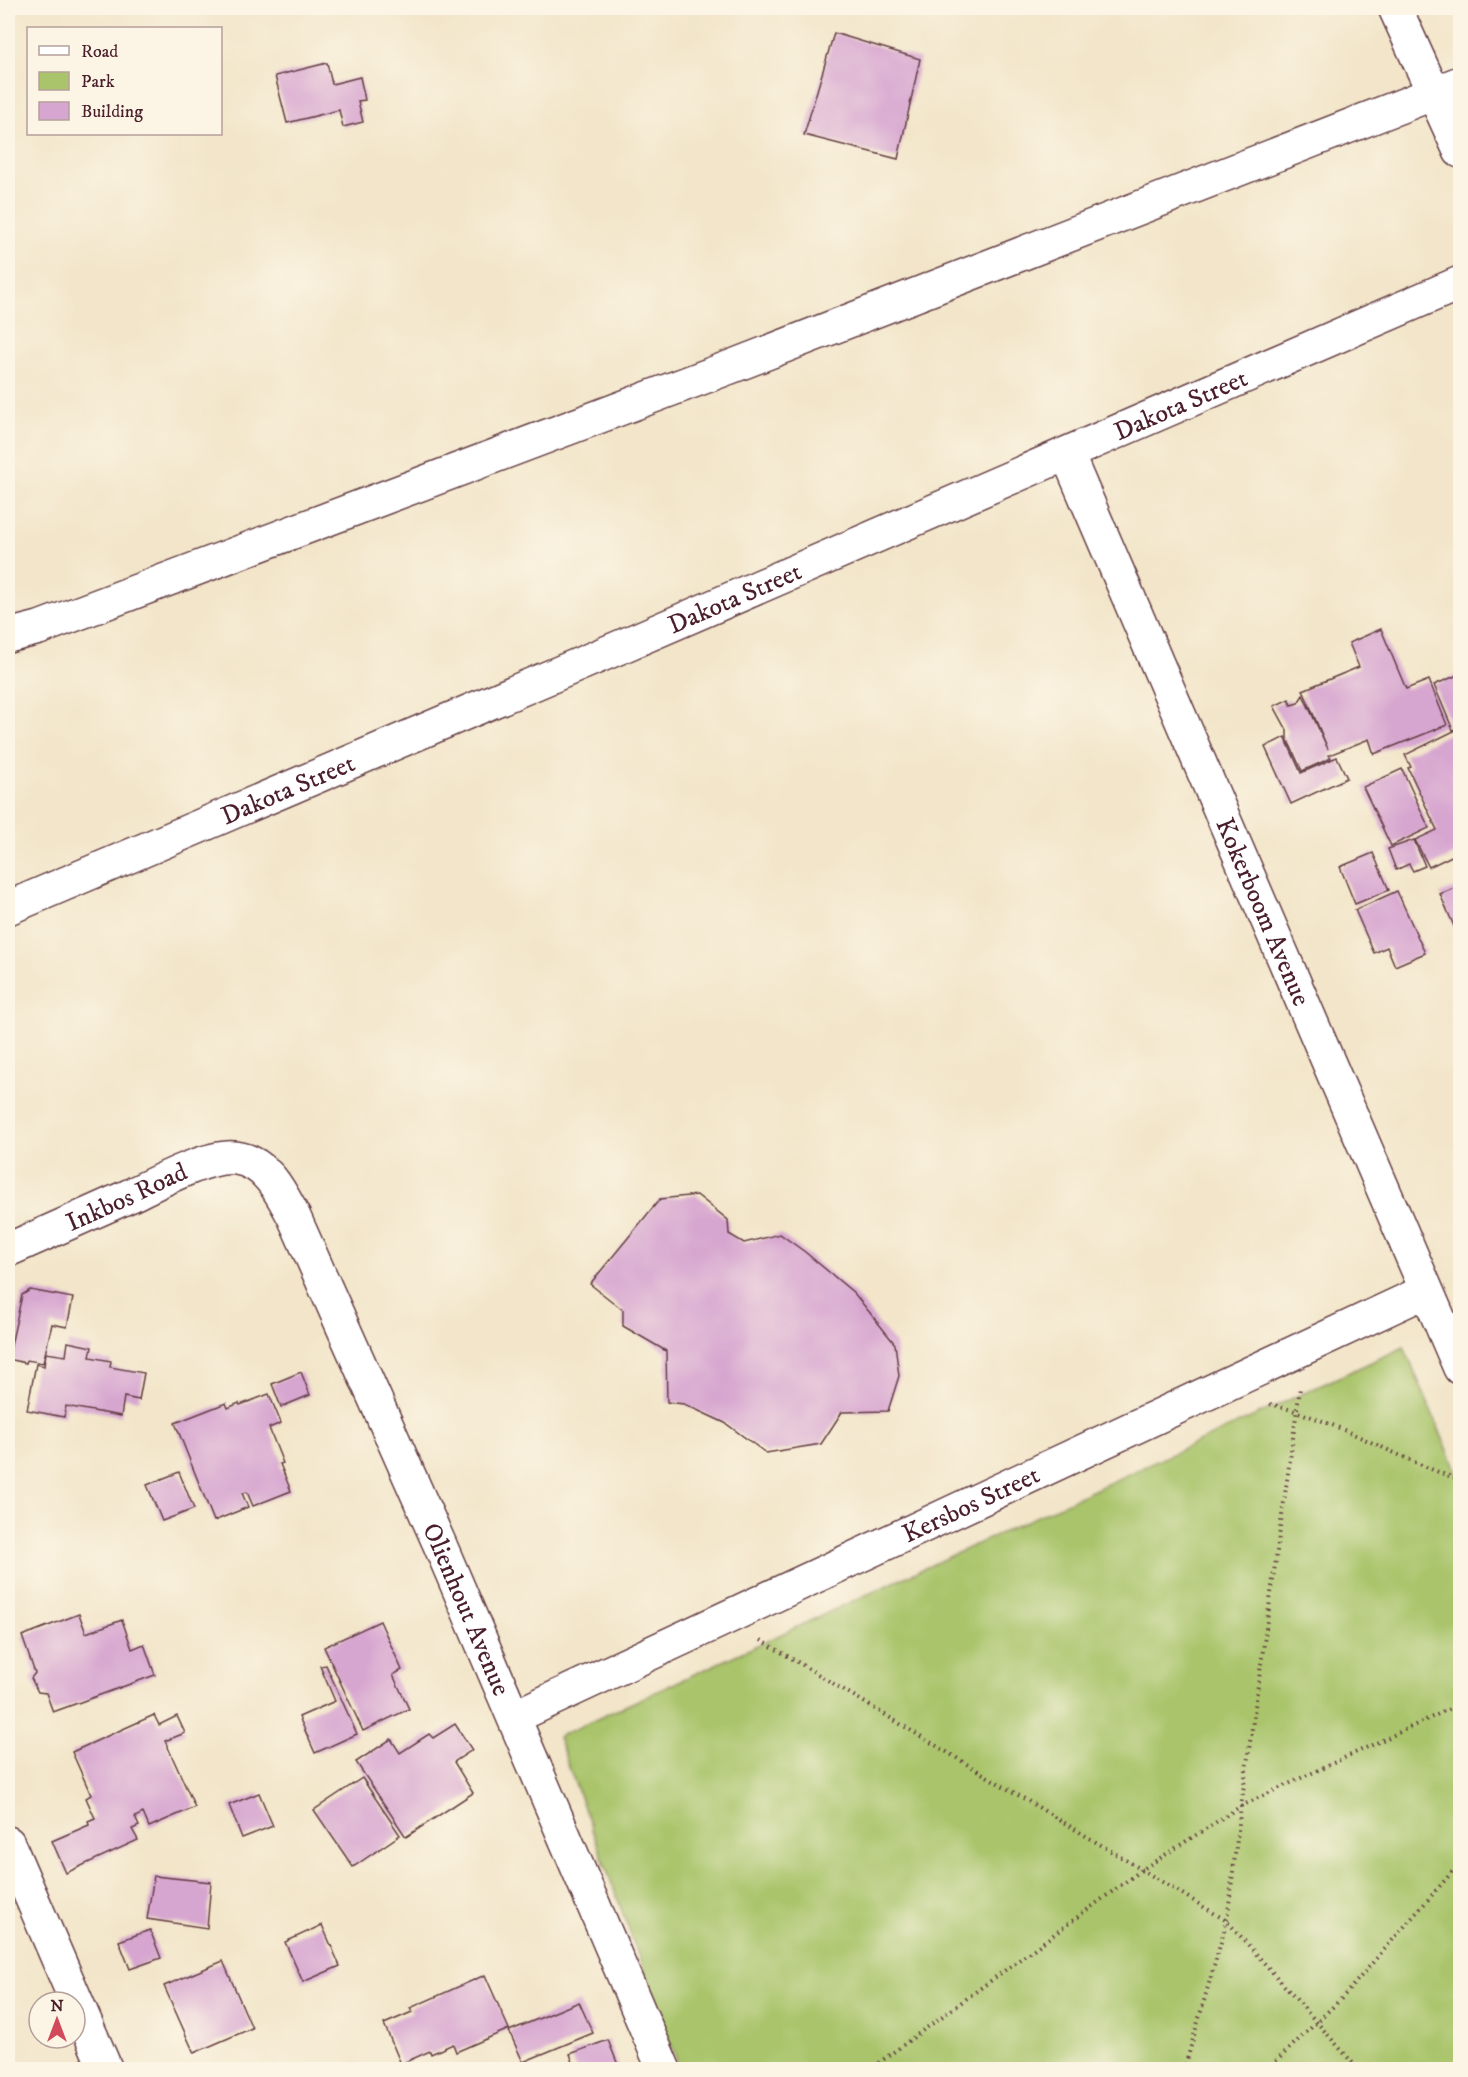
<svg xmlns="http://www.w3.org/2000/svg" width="1468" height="2077" font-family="'IM FELL DW Pica',serif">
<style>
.green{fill:#a9c46a;stroke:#7a724a;stroke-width:1.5}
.building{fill:#d7a6d0}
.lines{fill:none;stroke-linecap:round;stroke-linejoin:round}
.minor-casing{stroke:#633d43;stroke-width:36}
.path{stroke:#633d43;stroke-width:4;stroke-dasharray:1.5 4.5;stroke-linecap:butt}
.minor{stroke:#fff;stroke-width:33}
.labels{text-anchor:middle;stroke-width:5;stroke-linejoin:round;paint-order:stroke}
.street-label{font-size:26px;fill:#4a1f2b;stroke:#fcf5e5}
</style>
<rect width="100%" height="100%" fill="#fcf5e5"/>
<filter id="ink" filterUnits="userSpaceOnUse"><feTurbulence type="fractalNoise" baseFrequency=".0167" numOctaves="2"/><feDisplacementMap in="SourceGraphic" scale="12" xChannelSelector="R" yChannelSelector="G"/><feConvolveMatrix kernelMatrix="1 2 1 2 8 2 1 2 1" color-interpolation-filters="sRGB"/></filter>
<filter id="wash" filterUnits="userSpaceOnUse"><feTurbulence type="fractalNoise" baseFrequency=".008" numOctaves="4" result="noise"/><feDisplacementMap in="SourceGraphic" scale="24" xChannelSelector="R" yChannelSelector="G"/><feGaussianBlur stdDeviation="1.35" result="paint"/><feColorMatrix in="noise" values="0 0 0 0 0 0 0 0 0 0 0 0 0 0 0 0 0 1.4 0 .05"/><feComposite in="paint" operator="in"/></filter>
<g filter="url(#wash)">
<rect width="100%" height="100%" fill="#f2e5c9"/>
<!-- green -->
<polygon class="green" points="1404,1347 1460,1479 1460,2069 680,2069 558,1737"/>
<g id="blocks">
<!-- building -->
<g class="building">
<polygon points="834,33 920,59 898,159 804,135"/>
<polygon points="327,63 332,84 360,77 365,100 358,101 363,122 343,127 339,110 287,123 275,76"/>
<polygon points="1381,629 1406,689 1429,680 1447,725 1374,754 1369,739 1329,755 1331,758 1302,771 1287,738 1287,730 1274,706 1289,699 1291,705 1298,703 1303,695 1328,749 1303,690 1359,667 1349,643"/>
<polygon points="1460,674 1460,727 1453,730 1434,685"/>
<polygon points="1460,728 1460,852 1429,867 1415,840 1437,830 1408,768 1411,767 1405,755"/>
<polygon points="1285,737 1301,773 1337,757 1347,778 1291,804 1265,747"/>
<polygon points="1402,769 1429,828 1391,846 1363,787"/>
<polygon points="1414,840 1425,866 1413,871 1409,864 1396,870 1388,849"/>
<polygon points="1373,853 1389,890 1355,904 1340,867"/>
<polygon points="1460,886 1460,940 1440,894"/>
<polygon points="1397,891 1425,953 1395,966 1387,947 1374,953 1355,910"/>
<polygon points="697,1195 728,1220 729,1234 744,1243 780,1234 805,1252 854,1293 895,1344 899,1376 888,1411 842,1412 821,1444 766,1453 725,1423 684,1404 667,1402 666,1351 623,1326 623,1310 590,1284 660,1199"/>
<polygon points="30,1290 73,1298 67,1327 52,1324 43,1363 27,1360 26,1363 8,1359 22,1295"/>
<polygon points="68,1342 92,1347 90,1357 111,1361 110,1367 144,1373 139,1400 124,1397 121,1416 66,1406 64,1417 27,1410 36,1364 44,1366 46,1353 66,1356"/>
<polygon points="301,1372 310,1395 281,1407 272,1384"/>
<polygon points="269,1394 281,1423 269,1428 283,1463 280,1464 291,1491 253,1506 247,1492 242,1493 248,1507 214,1521 175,1423 226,1403 228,1408 239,1403 240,1405"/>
<polygon points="179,1472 194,1509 162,1521 147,1485"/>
<polygon points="79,1614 86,1633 122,1620 132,1649 144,1644 155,1675 53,1712 46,1693 38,1692 31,1678 35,1673 22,1636"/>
<polygon points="380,1621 402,1670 393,1675 409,1709 363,1731 324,1647"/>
<polygon points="326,1665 357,1734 315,1753 299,1717 335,1701 320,1666"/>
<polygon points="154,1715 159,1725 177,1716 185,1733 165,1741 195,1807 149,1827 143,1813 135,1817 139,1826 132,1829 138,1840 66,1873 52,1841 89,1825 88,1821 95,1818 86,1798 91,1795 72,1752"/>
<polygon points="455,1724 472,1750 454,1762 473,1793 406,1837 356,1762 391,1739 400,1753 429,1734 433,1738"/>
<polygon points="362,1778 400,1835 353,1867 314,1810"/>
<polygon points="259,1793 273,1826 242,1838 229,1805"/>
<polygon points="154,1876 211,1882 207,1928 147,1919"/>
<polygon points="322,1925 340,1966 303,1982 285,1942"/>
<polygon points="150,1930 161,1958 130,1969 119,1941"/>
<polygon points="223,1961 252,2028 194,2053 164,1986"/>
<polygon points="485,1975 509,2029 456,2052 453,2044 431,2054 430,2051 401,2064 384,2024 412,2012 410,2008"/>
<polygon points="579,2002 593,2033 523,2062 509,2031"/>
<polygon points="608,2040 620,2070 576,2070 570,2054"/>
</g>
</g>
</g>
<g filter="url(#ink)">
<use href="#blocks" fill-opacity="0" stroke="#633d43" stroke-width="1.5"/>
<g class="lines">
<!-- minor casing -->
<g class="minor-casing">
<g id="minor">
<polyline points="1395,8 1460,151"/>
<path id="s1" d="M1067,454L1460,1368"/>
<polyline points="8,636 39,628 733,366 1460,83"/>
<path id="s2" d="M8,908L620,647L1460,283"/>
<path id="s3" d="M8,1250C48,1232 88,1214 129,1196C154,1184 209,1154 236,1158C267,1162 281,1193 294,1217L440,1545L664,2070"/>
<path id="s4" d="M514,1717L1426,1291"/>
<polyline points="8,1843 106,2070"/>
</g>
</g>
<!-- path -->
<g class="path">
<path d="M1270,1404C1336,1420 1396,1458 1460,1480"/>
<polyline points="761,1640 1227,1921 1359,2070"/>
<polyline points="869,2070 1143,1869 1241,1806 1460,1704"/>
<polyline points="1184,2070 1227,1921 1241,1806 1300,1388"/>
<polyline points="1267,2070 1341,1999 1460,1863"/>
</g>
<!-- minor -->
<use href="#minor" class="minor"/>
</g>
</g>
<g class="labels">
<!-- street labels -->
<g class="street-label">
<text dy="9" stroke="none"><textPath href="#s2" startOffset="1276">Dakota Street</textPath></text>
<text dy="9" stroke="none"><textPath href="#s2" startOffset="790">Dakota Street</textPath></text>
<text dy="9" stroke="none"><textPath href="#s2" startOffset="304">Dakota Street</textPath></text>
<text dy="9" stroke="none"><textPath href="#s1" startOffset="498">Kokerboom Avenue</textPath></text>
<text dy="9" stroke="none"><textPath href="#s3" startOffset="130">Inkbos Road</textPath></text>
<text dy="9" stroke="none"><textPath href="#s4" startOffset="504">Kersbos Street</textPath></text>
<text dy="9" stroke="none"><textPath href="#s3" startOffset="762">Olienhout Avenue</textPath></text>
</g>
</g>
<!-- margin -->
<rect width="1468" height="2077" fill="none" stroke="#fcf5e5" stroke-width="30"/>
<!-- legend -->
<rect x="27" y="27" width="195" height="108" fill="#fcf5e5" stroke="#b59f9b" stroke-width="1.5"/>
<rect x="39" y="46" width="30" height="9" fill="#ffffff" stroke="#b59f9b" stroke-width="1.5"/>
<text x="81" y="57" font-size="18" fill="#4a1f2b">Road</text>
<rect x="39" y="72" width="30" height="18" fill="#a9c46a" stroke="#b59f9b" stroke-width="1.5"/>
<text x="81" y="87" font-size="18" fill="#4a1f2b">Park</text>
<rect x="39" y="102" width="30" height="18" fill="#d7a6d0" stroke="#b59f9b" stroke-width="1.5"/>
<text x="81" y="117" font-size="18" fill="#4a1f2b">Building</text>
<!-- north arrow -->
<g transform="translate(57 2020)"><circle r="28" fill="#fcf5e5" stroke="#b59f9b" stroke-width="1.5"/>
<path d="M0-4.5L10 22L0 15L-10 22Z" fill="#d1495b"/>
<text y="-9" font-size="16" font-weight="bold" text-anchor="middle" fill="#4a1f2b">N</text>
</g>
</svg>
